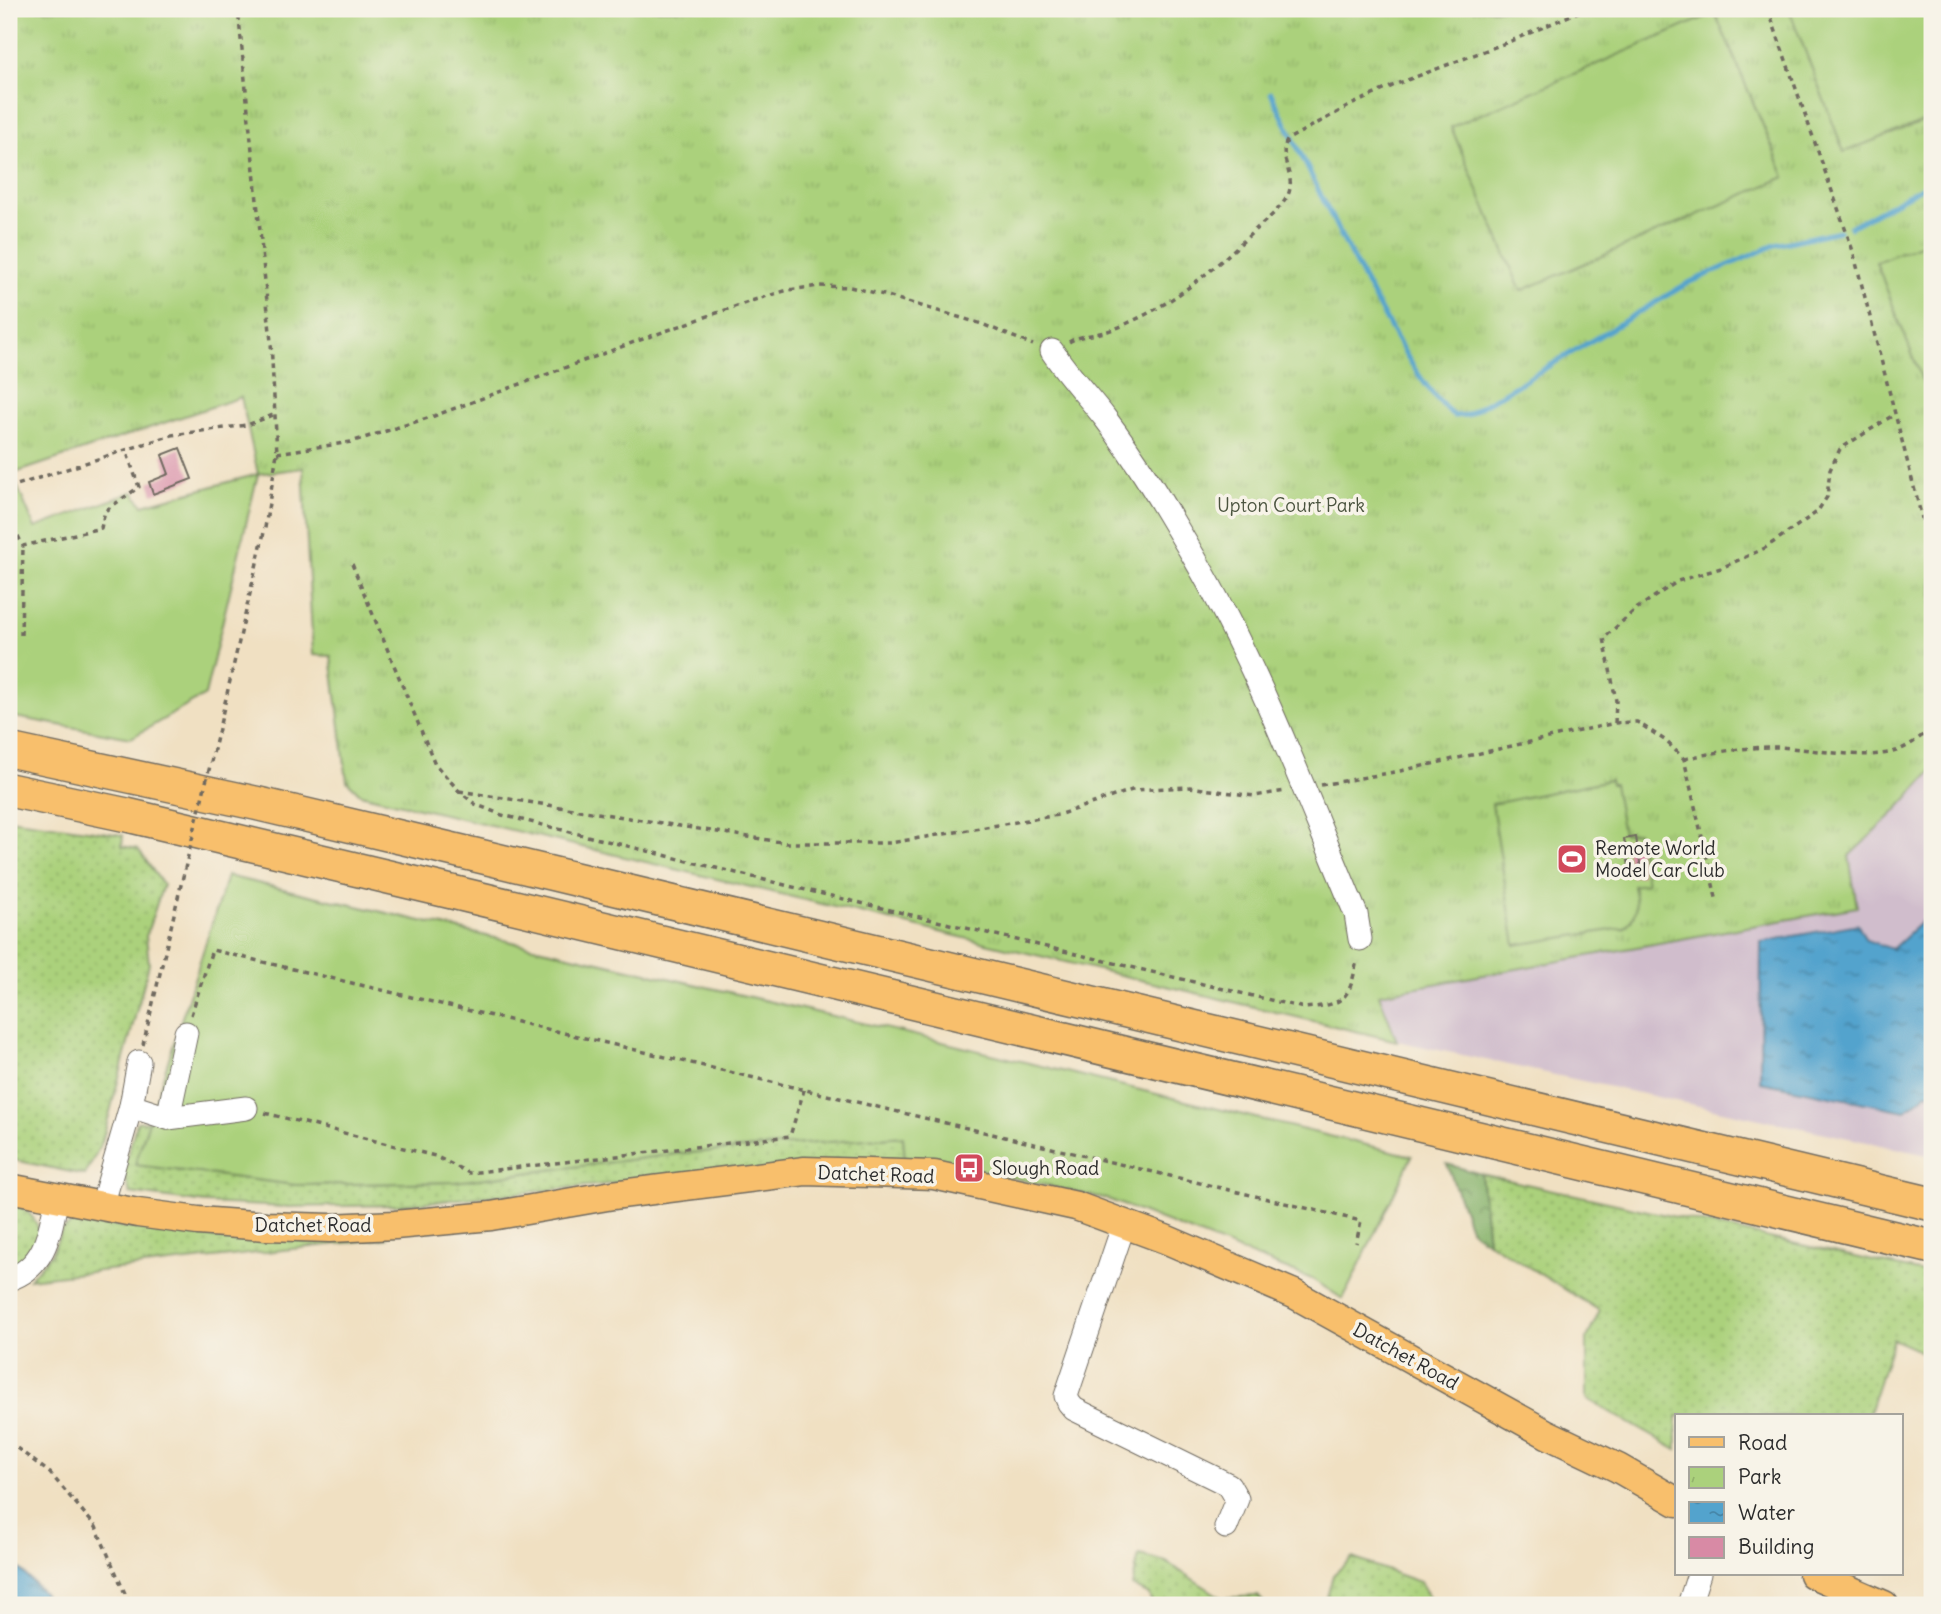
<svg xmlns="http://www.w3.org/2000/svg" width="1941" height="1614" font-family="Delius,sans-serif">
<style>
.industrial{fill:#d0bdcc}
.grass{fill:url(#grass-dots);stroke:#6b7e54;stroke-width:2}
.forest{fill:url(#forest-crowns);stroke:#5a6f4c;stroke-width:2}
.park{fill:url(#park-tufts);stroke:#6b7e54;stroke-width:2}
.garden{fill:#abd17c;stroke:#6b7e54;stroke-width:2}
.water{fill:url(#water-ripples);stroke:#3f677c;stroke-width:2}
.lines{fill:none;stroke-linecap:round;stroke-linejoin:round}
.stream{stroke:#53a3cd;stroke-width:5}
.building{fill:#d88aa5}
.minor-casing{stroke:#706a60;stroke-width:25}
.major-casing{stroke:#706a60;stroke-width:31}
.highway-casing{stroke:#706a60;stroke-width:36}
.path{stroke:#706a60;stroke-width:3.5;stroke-dasharray:5 5;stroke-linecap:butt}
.minor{stroke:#fff;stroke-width:23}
.major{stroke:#f8bf6c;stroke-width:28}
.highway{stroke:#f8bf6c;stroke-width:33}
.path-bridge{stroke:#706a60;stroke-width:3.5;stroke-dasharray:5 5;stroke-linecap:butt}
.labels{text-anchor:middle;stroke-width:7;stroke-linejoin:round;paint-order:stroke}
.park-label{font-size:19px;fill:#4b543f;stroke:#f7f3e8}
.poi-label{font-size:19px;fill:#2b2b2b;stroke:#f7f3e8;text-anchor:start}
.street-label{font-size:19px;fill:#2b2b2b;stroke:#f7f3e8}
</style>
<defs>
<pattern id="grass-dots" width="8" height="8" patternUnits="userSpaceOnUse" patternTransform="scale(1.75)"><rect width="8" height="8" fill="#abd17c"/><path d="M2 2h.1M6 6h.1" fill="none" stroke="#93b46b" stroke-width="1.8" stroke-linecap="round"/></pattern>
<pattern id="forest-crowns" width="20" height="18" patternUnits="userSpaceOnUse" patternTransform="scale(1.75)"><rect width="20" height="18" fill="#88b36c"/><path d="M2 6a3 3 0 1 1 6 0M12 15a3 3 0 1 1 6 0" fill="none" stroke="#6f9259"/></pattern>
<pattern id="park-tufts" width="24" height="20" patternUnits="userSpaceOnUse" patternTransform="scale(1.75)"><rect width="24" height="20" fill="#abd17c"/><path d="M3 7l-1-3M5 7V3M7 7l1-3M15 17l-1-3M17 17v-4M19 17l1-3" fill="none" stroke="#93b46b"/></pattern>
<pattern id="water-ripples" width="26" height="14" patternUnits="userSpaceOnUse" patternTransform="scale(1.75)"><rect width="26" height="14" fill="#53a3cd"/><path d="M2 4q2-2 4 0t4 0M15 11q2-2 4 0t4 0" fill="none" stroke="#4585a7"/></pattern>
</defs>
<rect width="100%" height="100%" fill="#f7f3e8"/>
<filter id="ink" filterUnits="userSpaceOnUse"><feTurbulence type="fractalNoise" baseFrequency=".0143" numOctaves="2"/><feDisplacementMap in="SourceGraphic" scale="14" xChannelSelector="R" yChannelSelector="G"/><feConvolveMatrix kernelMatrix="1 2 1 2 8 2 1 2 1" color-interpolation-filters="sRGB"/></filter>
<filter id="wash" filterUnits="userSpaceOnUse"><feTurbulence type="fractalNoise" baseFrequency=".00686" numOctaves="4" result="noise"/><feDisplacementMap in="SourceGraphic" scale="28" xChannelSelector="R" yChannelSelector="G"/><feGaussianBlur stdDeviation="1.57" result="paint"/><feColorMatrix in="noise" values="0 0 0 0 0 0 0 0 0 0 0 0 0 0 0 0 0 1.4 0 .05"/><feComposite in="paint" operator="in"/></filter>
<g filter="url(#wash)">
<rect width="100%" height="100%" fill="#f0e0c2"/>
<!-- industrial -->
<polygon class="industrial" points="1932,771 1932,1156 1397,1041 1378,994 1856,907 1849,856 1895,812"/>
<!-- grass -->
<g class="grass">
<polygon points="9,819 123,835 122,846 138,849 163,885 146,936 149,964 102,1142 85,1175 9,1159"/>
<polygon points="149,1121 135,1165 296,1185 454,1182 676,1154 903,1136 905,1161 657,1179 399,1205 285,1207 206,1203 130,1193 123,1171 137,1122"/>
<polygon points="1481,1174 1932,1274 1932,1388 1919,1383 1924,1353 1893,1339 1868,1416 1677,1416 1677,1450 1587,1399 1587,1338 1600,1311 1488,1242"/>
<path d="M9,1202C31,1208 50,1232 32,1253C26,1259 16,1264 9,1269Z"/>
<polygon points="76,1221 225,1239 389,1238 29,1279 51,1254 62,1230"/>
<polygon points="1139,1555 1166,1562 1222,1598 1258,1596 1266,1605 1152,1605 1149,1595 1132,1586"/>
<polygon points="1352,1558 1420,1582 1434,1605 1325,1605 1333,1575"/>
</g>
<!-- forest -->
<polygon class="forest" points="1447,1164 1481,1174 1488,1242 1471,1231"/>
<!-- park -->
<polygon class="park" points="9,9 1932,9 1932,771 1895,812 1849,856 1857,907 1379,994 1397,1041 360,794 347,781 331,656 313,655 303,468 258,474 241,397 9,475"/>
<!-- garden -->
<g class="garden">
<polygon points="1789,9 1932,9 1932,118 1844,152"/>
<polygon points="1715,13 1785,177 1521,291 1451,127"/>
<polygon points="1932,240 1932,405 1876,262"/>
<polygon points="12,474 35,528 133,492 143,505 258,474 205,695 131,738 9,716 9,475"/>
<path d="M1610,780L1611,784H1614L1623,834L1637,832L1647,883L1633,886C1637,903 1638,916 1624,928L1515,945L1492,804Z"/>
<polygon points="227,876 897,1031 1412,1156 1343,1299 1312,1279 1110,1200 939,1161 905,1161 903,1136 676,1154 454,1182 296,1185 135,1165"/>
</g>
<!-- water -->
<g class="water">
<polygon points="1932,912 1932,1094 1927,1093 1905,1111 1760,1082 1761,942 1858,924 1866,940 1892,949"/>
<polygon points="9,1558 43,1593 51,1605 9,1605"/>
</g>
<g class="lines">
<!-- stream -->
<g class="stream">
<path d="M1271,93C1308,168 1343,244 1384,316C1403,350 1424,390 1454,416L1467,415L1688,283L1775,245L1839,231"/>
<polyline points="1850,227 1932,182"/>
</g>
</g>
<g id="blocks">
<!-- building -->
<g class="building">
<polygon points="180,448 192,479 153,494 149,482 169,474 162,455"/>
<polygon points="1636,837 1642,875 1631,877 1624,839"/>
</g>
</g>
</g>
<g filter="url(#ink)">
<use href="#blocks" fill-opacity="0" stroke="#706a60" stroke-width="2"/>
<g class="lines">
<!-- minor casing -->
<g class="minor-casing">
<g id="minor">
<path d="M1052,351C1068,375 1087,395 1105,418C1137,460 1164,506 1191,552C1259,668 1304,791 1356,914L1360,939"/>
<polyline points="131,1106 168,1118 186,1033"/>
<polyline points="168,1118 246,1108"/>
<polyline points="102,1206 131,1106 139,1062"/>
<polyline points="1124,1224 1066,1396 1069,1403 1074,1409 1229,1485 1237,1499 1226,1527"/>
<path d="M9,1279C46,1267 50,1231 57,1197"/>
<polyline points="1689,1605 1699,1574"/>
</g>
</g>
<!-- major casing -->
<g class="major-casing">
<g id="major">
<polyline points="9,1188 138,1213 198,1221 266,1226 330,1228 395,1225 491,1216 613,1195 805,1171 934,1175 1076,1206 1165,1239 1294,1294 1547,1434 1618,1468 1677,1502"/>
<polyline points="1813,1574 1884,1605"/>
</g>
</g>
<!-- highway casing -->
<g class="highway-casing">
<g id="highway">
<polyline points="9,750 255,803 425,843 1932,1204"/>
<polyline points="9,790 127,815 456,893 1932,1247"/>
</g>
</g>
<!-- path -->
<g class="path">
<polyline points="1768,9 1853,251 1932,557"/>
<path d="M1069,342C1078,336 1089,336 1100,333C1110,331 1120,327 1130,322C1178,301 1217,266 1255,230C1266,220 1281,209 1288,195C1297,175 1276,157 1288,139L1351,105L1399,83L1511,41L1585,9"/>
<polyline points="277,453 351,442 434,416 640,340 751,301 788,290 820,286 850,287 884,295 982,324 1033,345"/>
<polyline points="9,489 17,485 172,435 247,425 276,414"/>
<polyline points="9,518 23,546 101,528 105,511 139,487 126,450"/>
<path d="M352,564L435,764L459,791L475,804L502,815L789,886L1304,1008C1345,1005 1350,999 1357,959"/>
<polyline points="21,635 23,546"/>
<polyline points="1615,723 1616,701 1604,638 1636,609 1678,581 1721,568 1765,548 1817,512 1827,497 1830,470 1840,449 1895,414"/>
<polyline points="218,733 265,528 277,453 271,342 238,9"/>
<path d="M1684,759C1715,752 1745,747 1776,747C1810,748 1866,761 1896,751C1910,746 1921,737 1932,727"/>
<polyline points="1321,785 1400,771 1615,723 1637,722 1666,741 1684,759 1717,902"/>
<polyline points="459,791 787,843 890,843 1058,815 1132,790 1189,787 1254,796 1286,791"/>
<polyline points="191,1015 212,950 1361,1221 1356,1243"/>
<polyline points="143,1045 180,889"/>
<polyline points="265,1113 435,1156 469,1173 790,1136 804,1090"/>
<polyline points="9,1442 50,1473 96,1527 130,1605"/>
</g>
<!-- minor -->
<use href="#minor" class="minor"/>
<!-- major -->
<use href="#major" class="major"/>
<!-- highway -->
<use href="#highway" class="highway"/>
<!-- path-bridge -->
<polyline class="path-bridge" points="180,889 218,733"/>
</g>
</g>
<!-- icons -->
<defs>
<g id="stadium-square" transform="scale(1.575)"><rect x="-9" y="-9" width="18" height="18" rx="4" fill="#d1495b" stroke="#f7f3e8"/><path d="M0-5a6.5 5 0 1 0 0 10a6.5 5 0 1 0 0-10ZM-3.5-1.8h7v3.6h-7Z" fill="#fff"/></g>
<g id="bus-square" transform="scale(1.575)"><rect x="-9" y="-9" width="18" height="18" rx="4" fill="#d1495b" stroke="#f7f3e8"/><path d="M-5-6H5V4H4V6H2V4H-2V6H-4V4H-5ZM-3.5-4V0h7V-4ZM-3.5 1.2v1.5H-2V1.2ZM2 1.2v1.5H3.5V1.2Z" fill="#fff"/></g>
</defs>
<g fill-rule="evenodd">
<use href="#stadium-square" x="1572" y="859"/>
<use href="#bus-square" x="969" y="1168"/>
</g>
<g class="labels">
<!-- park labels -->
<g class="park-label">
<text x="1291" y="512">Upton Court Park</text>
</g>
<!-- poi labels -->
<g class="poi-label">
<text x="1595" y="855">Remote World<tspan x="1595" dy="22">Model Car Club</tspan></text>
<text x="992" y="1175">Slough Road</text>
</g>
<!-- street labels -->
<g class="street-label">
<text transform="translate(876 1174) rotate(2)" y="7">Datchet Road</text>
<text x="313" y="1232">Datchet Road</text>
<text transform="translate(1406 1356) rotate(29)" y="7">Datchet Road</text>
</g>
</g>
<!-- margin -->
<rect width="1941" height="1614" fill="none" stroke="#f7f3e8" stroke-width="35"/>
<!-- legend -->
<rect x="1675" y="1414" width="228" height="161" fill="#f7f3e8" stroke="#a5a39c" stroke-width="2"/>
<rect x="1689" y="1437" width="35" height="10" fill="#f8bf6c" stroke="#a5a39c" stroke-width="2"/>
<text x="1738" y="1450" font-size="21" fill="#2b2b2b">Road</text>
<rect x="1689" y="1467" width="35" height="21" fill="url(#park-tufts)" stroke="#a5a39c" stroke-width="2"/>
<text x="1738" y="1484" font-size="21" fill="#2b2b2b">Park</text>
<rect x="1689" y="1502" width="35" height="21" fill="url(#water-ripples)" stroke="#a5a39c" stroke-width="2"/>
<text x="1738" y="1520" font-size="21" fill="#2b2b2b">Water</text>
<rect x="1689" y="1537" width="35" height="21" fill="#d88aa5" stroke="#a5a39c" stroke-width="2"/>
<text x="1738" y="1554" font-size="21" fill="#2b2b2b">Building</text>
</svg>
